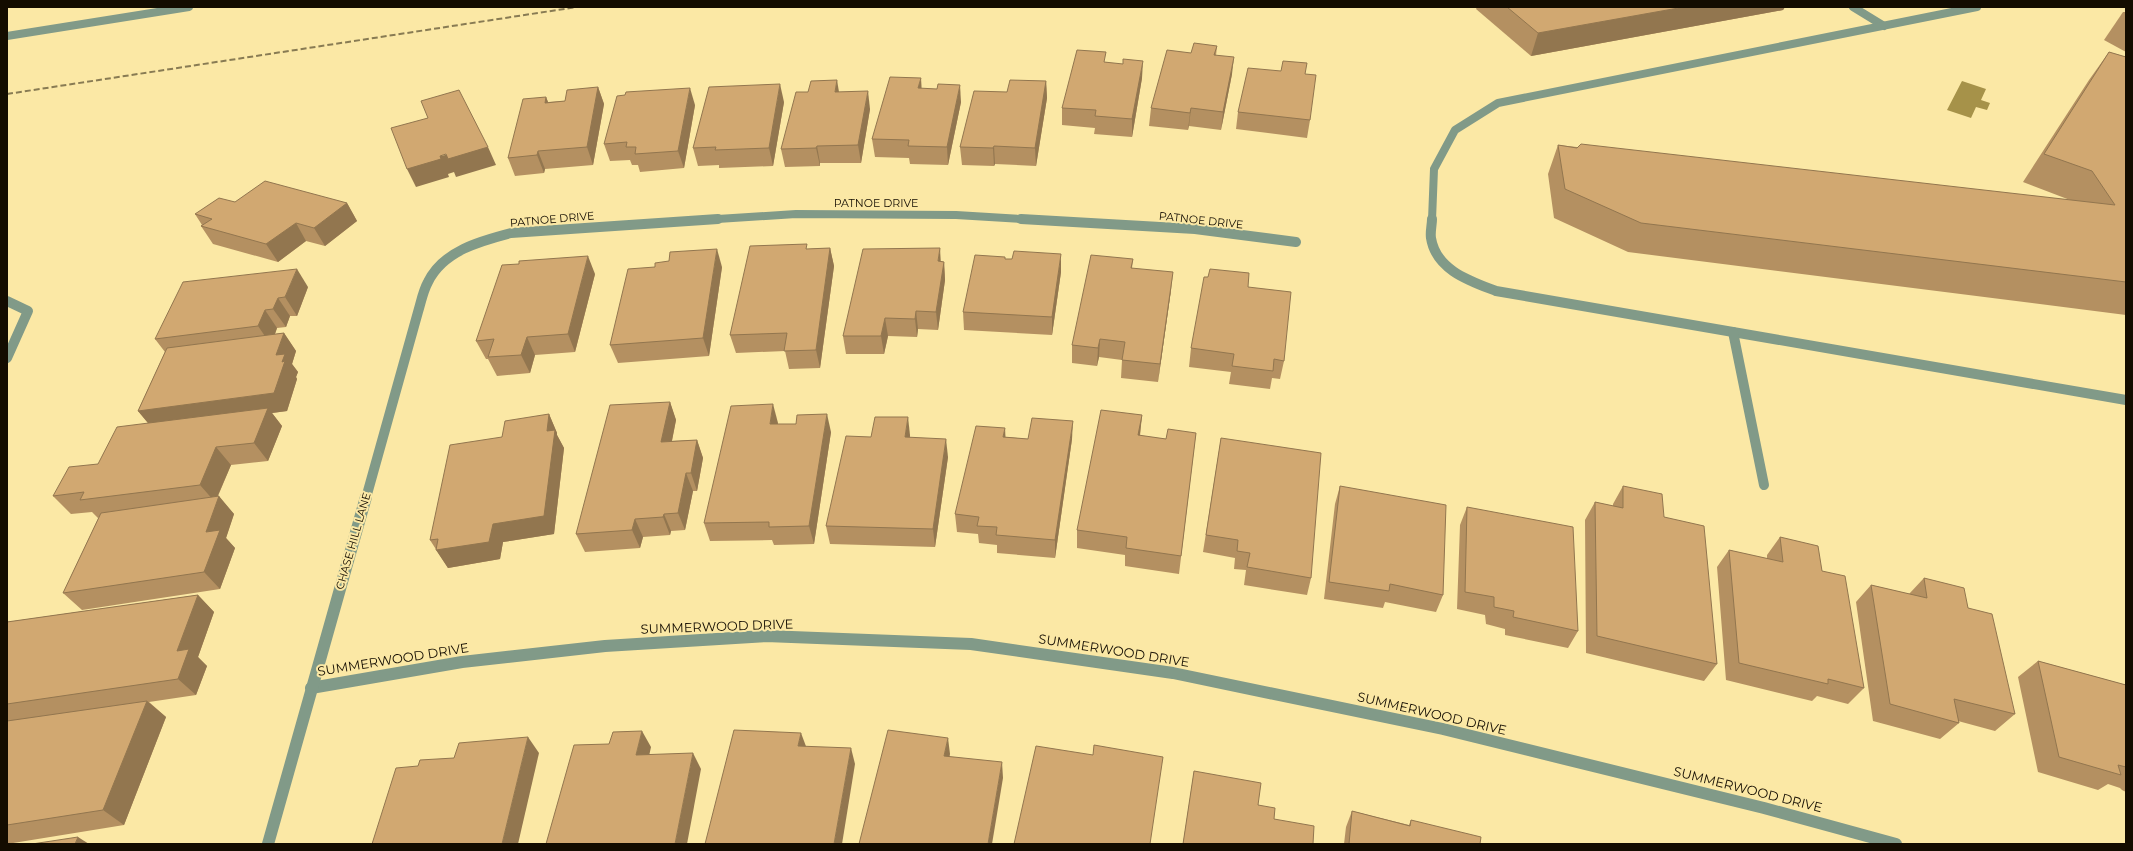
<svg xmlns="http://www.w3.org/2000/svg" width="2133" height="851" font-family="Montserrat,sans-serif">
<style>
.water{fill:#a69249}
.lines{fill:none;stroke-linecap:round;stroke-linejoin:round}
.lane-far1{stroke:#819a88;stroke-width:8}
.lane{stroke:#819a88;stroke-width:10}
.street-far2{stroke:#819a88;stroke-width:8}
.street-far1{stroke:#819a88;stroke-width:10}
.street{stroke:#819a88;stroke-width:12}
.rail{stroke:#887b53;stroke-width:2;stroke-dasharray:6 3;stroke-linecap:butt}
.wall{fill:#b49061}
.shaded-wall{fill:#92764f}
.building{fill:#d1a871;stroke:#92764f}
.labels{text-anchor:middle;stroke-width:4;stroke-linejoin:round;paint-order:stroke}
.street-label{font-size:11px;fill:#130c00;stroke:#fbe8a5}
.near-street-label{font-size:13px;fill:#130c00;stroke:#fbe8a5}
</style>
<rect width="100%" height="100%" fill="#fbe8a5"/>
<!-- water -->
<polygon class="water" points="1962,81 1986,89 1981,100 1990,103 1987,110 1976,107 1971,118 1947,110"/>
<g class="lines">
<!-- lane-far1 -->
<g class="lane-far1">
<polyline points="1853,7 1884,26"/>
<polyline points="7,36 189,7"/>
<polyline points="1432,220 1434,169 1455,130 1498,103 1977,7"/>
</g>
<!-- lane -->
<g class="lane">
<path d="M1432,219C1432,225 1430,232 1431,238C1436,270 1470,281 1496,291L2126,400"/>
<polyline points="7,301 28,311 7,358"/>
<polyline points="1733,332 1764,485"/>
</g>
<!-- street-far2 -->
<polyline class="street-far2" points="702,220 796,214 956,215 1038,220"/>
<!-- street-far1 -->
<g class="street-far1">
<polyline points="1021,219 1195,229 1296,242"/>
<path d="M366,498L418,312C421,302 423,291 428,282C443,251 480,241 511,233L718,219"/>
</g>
<!-- street -->
<g class="street">
<polyline points="311,688 462,662 605,646 766,636 971,644 1173,673 1443,729 1764,808 1896,844"/>
<polyline points="268,844 366,497"/>
</g>
<!-- rail -->
<polyline class="rail" points="7,94 577,7"/>
</g>
<!-- wall -->
<g class="wall">
<polygon points="1477,7 1785,7 1783,10 1531,56 1476,9"/>
<polygon points="2123,12 2126,12 2126,52 2104,40"/>
<polygon points="1217,46 1216,56 1232,74 1221,130 1189,126 1188,130 1149,126 1151,108 1191,53"/>
<polygon points="2109,52 2126,57 2126,315 1628,252 1554,218 1548,174 1558,145 2070,200 2023,182 2089,80"/>
<polygon points="1106,62 1142,78 1132,137 1094,134 1095,128 1062,125 1062,108"/>
<polygon points="1305,74 1310,120 1307,138 1236,129 1238,112"/>
<polygon points="1046,81 1047,98 1036,166 995,164 994,166 962,165 960,147 1007,92"/>
<polygon points="598,87 604,104 593,165 545,169 544,173 515,176 508,158 546,97 548,102 565,101"/>
<polygon points="922,89 961,102 948,165 910,164 909,158 875,157 872,139"/>
<polygon points="839,92 870,109 861,163 820,163 820,166 785,167 781,149"/>
<polygon points="784,102 773,166 719,168 719,165 698,166 693,148"/>
<polygon points="695,105 684,168 640,172 638,165 632,165 630,160 610,161 604,144"/>
<polygon points="235,202 347,203 357,221 325,246 306,241 278,262 213,244 201,226 202,225 195,214"/>
<polygon points="830,248 834,266 820,368 789,369 785,351 736,353 730,335 808,249"/>
<polygon points="1005,259 1012,259 1061,272 1052,335 964,330 963,312"/>
<polygon points="1133,259 1132,268 1171,290 1158,382 1121,378 1122,360 1099,357 1097,366 1072,363 1072,345"/>
<polygon points="941,261 944,262 945,280 938,330 918,329 917,337 888,336 884,354 846,354 843,336"/>
<polygon points="722,267 709,356 618,363 610,345"/>
<polygon points="595,274 575,352 535,355 530,373 497,376 488,359 486,359 476,341"/>
<polygon points="308,287 297,316 290,316 286,327 277,328 275,334 284,333 296,351 292,364 298,372 296,377 297,379 287,411 272,413 282,426 268,461 231,465 218,496 234,514 226,538 235,548 220,589 82,610 63,593 99,517 98,518 92,512 71,514 53,496 98,464 148,423 138,411 165,352 155,339"/>
<polygon points="1248,287 1284,361 1280,379 1272,378 1270,389 1229,384 1231,372 1189,367 1191,348"/>
<polygon points="670,402 676,420 672,441 697,440 703,458 697,491 693,491 685,530 671,531 670,535 643,537 640,548 585,552 576,534"/>
<polygon points="549,414 557,433 557,435 564,448 554,534 503,542 500,559 448,568 430,540 502,437"/>
<polygon points="1142,415 1140,436 1166,439 1196,433 1179,574 1125,566 1125,555 1077,548 1077,530"/>
<polygon points="778,423 778,424 831,432 814,544 774,545 772,540 710,541 704,523"/>
<polygon points="910,435 910,437 948,457 935,547 830,544 826,526 871,437"/>
<polygon points="1006,437 1028,439 1072,439 1055,558 997,553 997,545 979,543 978,534 957,532 955,514"/>
<polygon points="1221,438 1311,578 1307,595 1244,585 1246,570 1234,569 1235,558 1203,552"/>
<polygon points="1340,486 1443,595 1436,612 1385,602 1383,608 1324,599 1335,504"/>
<polygon points="1623,486 1664,517 1717,664 1704,681 1586,653 1585,520 1595,502 1613,506 1613,504"/>
<polygon points="1467,507 1578,631 1568,648 1505,635 1505,629 1486,624 1485,615 1457,609 1460,525"/>
<polygon points="1780,537 1822,571 1864,688 1848,704 1817,696 1812,701 1726,680 1717,567 1729,550 1767,559 1767,555"/>
<polygon points="1924,578 1968,608 2015,714 1995,731 1958,721 1959,723 1940,739 1873,721 1856,602 1871,585 1909,594"/>
<polygon points="198,595 214,612 198,657 207,666 196,695 149,702 166,717 124,825 7,844 7,622"/>
<polygon points="2038,661 2126,685 2126,792 2122,790 2120,788 2108,784 2098,790 2038,772 2018,677"/>
<polygon points="1194,771 1258,805 1274,819 1313,844 1183,844"/>
<polygon points="1352,811 1409,825 1411,820 1480,844 1344,844 1346,827"/>
</g>
<!-- shaded-wall -->
<g class="shaded-wall">
<polygon points="1684,7 1785,7 1783,10 1531,56 1538,33"/>
<polygon points="1234,57 1232,74 1221,130 1223,112"/>
<polygon points="1143,61 1142,78 1132,137 1132,119"/>
<polygon points="921,78 922,95 918,88"/>
<polygon points="837,80 840,98 835,92"/>
<polygon points="1046,81 1047,98 1036,166 1035,148"/>
<polygon points="780,84 784,102 773,166 769,148"/>
<polygon points="960,85 961,102 948,165 947,147"/>
<polygon points="598,87 604,104 593,165 587,147"/>
<polygon points="690,88 695,105 684,168 678,151"/>
<polygon points="868,91 870,109 861,163 858,145"/>
<polygon points="546,97 553,115 545,103"/>
<polygon points="1191,108 1189,126 1188,130 1190,113"/>
<polygon points="817,146 820,163 820,166 816,148"/>
<polygon points="994,146 995,164 994,166 993,148"/>
<polygon points="488,147 496,165 456,177 454,172 448,174 449,177 416,187 407,169 440,156"/>
<polygon points="538,151 545,169 544,173 537,155"/>
<polygon points="347,203 357,221 325,246 314,228"/>
<polygon points="296,223 306,241 278,262 266,244"/>
<polygon points="830,248 834,266 820,368 816,350"/>
<polygon points="940,248 941,266 938,261"/>
<polygon points="717,249 722,267 709,356 703,338"/>
<polygon points="1061,254 1061,272 1052,335 1052,317"/>
<polygon points="588,256 595,274 575,352 568,334"/>
<polygon points="944,262 945,280 938,330 936,312"/>
<polygon points="297,269 308,287 297,316 285,297"/>
<polygon points="1173,272 1171,290 1158,382 1160,364"/>
<polygon points="278,298 290,316 286,327 273,309"/>
<polygon points="265,310 277,328 271,345 258,326"/>
<polygon points="916,311 918,329 917,337 915,319"/>
<polygon points="885,318 888,336 884,354 881,336"/>
<polygon points="284,333 296,351 292,364 298,372 296,377 297,379 287,411 272,413 282,426 268,461 254,443 153,429 138,411 276,355"/>
<polygon points="527,337 535,355 530,373 521,355"/>
<polygon points="1100,339 1099,357 1097,366 1098,348"/>
<polygon points="670,402 676,420 668,460 661,442"/>
<polygon points="773,404 778,423 775,443 770,424"/>
<polygon points="549,414 557,433 557,435 564,448 554,534 503,542 500,559 448,568 436,550 493,524 547,431"/>
<polygon points="827,414 831,432 814,544 809,526"/>
<polygon points="1142,415 1140,433 1137,453 1138,435"/>
<polygon points="908,417 910,435 907,455 905,437"/>
<polygon points="1073,421 1072,439 1055,558 1055,540"/>
<polygon points="1005,428 1006,446 1003,437"/>
<polygon points="946,439 948,457 935,547 933,529"/>
<polygon points="697,440 703,458 697,491 691,473"/>
<polygon points="216,447 231,465 215,502 200,485"/>
<polygon points="686,473 693,491 685,530 678,513"/>
<polygon points="219,496 234,514 226,538 235,548 220,589 204,572 206,532"/>
<polygon points="664,514 671,531 670,535 663,517"/>
<polygon points="635,519 643,537 640,548 632,530"/>
<polygon points="198,595 214,612 198,657 207,666 196,695 178,679 177,651"/>
<polygon points="147,701 166,717 124,825 103,810"/>
<polygon points="642,731 651,747 646,770 636,755"/>
<polygon points="801,733 807,749 798,746"/>
<polygon points="528,737 539,753 518,844 502,844"/>
<polygon points="948,738 950,754 947,772 944,756"/>
<polygon points="851,748 855,764 842,844 834,844"/>
<polygon points="693,753 701,769 687,844 675,844"/>
<polygon points="1002,762 1003,778 992,844 988,844"/>
<polygon points="78,837 89,844 75,844"/>
</g>
<!-- building -->
<g class="building">
<polygon points="1507,7 1684,7 1538,33"/>
<polygon points="1194,43 1217,46 1214,55 1234,57 1223,112 1191,108 1190,113 1151,108 1167,50 1191,53"/>
<polygon points="1077,50 1106,52 1104,62 1123,64 1123,59 1143,61 1132,119 1095,116 1096,110 1062,108"/>
<polygon points="2109,52 2126,57 2126,282 1641,223 1565,189 1558,145 1577,148 1581,144 2115,205 2092,171 2044,154"/>
<polygon points="1283,61 1307,63 1305,74 1316,75 1310,120 1238,112 1248,68 1281,71"/>
<polygon points="890,77 921,78 918,88 937,89 938,84 960,85 947,147 908,146 909,140 872,139"/>
<polygon points="837,80 835,92 868,91 858,145 817,146 816,148 781,149 796,92 808,92 811,81"/>
<polygon points="1010,80 1046,81 1035,148 994,146 993,148 960,147 974,91 1007,92"/>
<polygon points="780,84 769,148 715,150 716,147 693,148 709,87"/>
<polygon points="598,87 587,147 538,151 537,155 508,158 523,99 546,97 545,103 565,101 567,90"/>
<polygon points="690,88 678,151 635,154 636,147 626,147 627,142 604,144 617,96 625,95 626,92"/>
<polygon points="459,90 488,147 448,159 446,154 440,156 441,159 407,169 391,128 428,118 421,101"/>
<polygon points="265,181 347,203 314,228 296,223 266,244 201,226 212,219 195,214 219,198 235,202"/>
<polygon points="807,244 806,249 830,248 816,350 784,351 787,333 730,335 750,246"/>
<polygon points="940,248 938,261 944,262 936,312 916,311 915,319 885,318 881,336 843,336 863,249"/>
<polygon points="717,249 703,338 610,345 628,269 655,267 655,263 669,261 670,252"/>
<polygon points="1014,251 1061,254 1052,317 963,312 975,255 1005,257 1005,259 1012,259"/>
<polygon points="1091,255 1133,259 1131,268 1173,272 1160,364 1122,360 1125,342 1100,339 1098,348 1072,345"/>
<polygon points="588,256 568,334 527,337 521,355 488,357 494,339 476,341 502,265 519,264 519,261"/>
<polygon points="297,269 285,297 278,298 273,309 265,310 258,326 155,339 183,282"/>
<polygon points="1210,269 1249,273 1248,287 1291,292 1284,361 1274,359 1273,371 1232,366 1234,354 1191,348 1204,277 1208,277"/>
<polygon points="284,333 276,355 285,354 282,362 285,361 274,393 138,411 167,348"/>
<polygon points="670,402 661,442 697,440 691,473 686,473 678,513 664,514 663,517 635,519 632,530 576,534 610,405"/>
<polygon points="773,404 770,424 796,424 797,415 827,414 809,526 769,527 769,522 704,523 731,406"/>
<polygon points="268,408 254,443 216,447 200,485 80,500 84,492 53,496 69,467 98,464 117,427"/>
<polygon points="1101,410 1142,415 1138,435 1166,439 1168,429 1196,433 1181,556 1126,548 1127,537 1077,530"/>
<polygon points="549,414 547,431 555,430 544,516 493,524 489,542 436,550 438,539 430,540 450,445 502,437 505,421"/>
<polygon points="875,417 908,417 905,437 946,439 933,529 826,526 846,436 871,437"/>
<polygon points="1032,418 1073,421 1055,540 996,535 997,527 977,526 979,517 955,514 976,426 1005,428 1003,437 1028,439"/>
<polygon points="1221,438 1321,453 1311,578 1247,567 1250,553 1237,551 1238,540 1206,535"/>
<polygon points="1340,486 1446,505 1443,595 1390,584 1389,591 1329,582"/>
<polygon points="1623,486 1662,494 1664,517 1704,526 1717,664 1597,636 1595,502 1623,508"/>
<polygon points="219,496 206,532 220,530 204,572 63,593 101,513"/>
<polygon points="1467,507 1573,527 1578,631 1513,617 1514,611 1494,607 1494,597 1465,592"/>
<polygon points="1780,537 1818,546 1822,571 1845,576 1864,688 1828,679 1828,684 1739,663 1729,550 1783,562"/>
<polygon points="1924,578 1964,588 1968,608 1992,614 2015,714 1954,699 1959,723 1890,704 1871,585 1927,598"/>
<polygon points="198,595 177,651 189,649 178,679 7,704 7,622"/>
<polygon points="2038,661 2126,685 2126,767 2118,765 2121,775 2059,757"/>
<polygon points="147,701 103,810 7,825 7,721"/>
<polygon points="734,730 801,733 798,746 851,748 834,844 705,844"/>
<polygon points="888,730 948,738 944,756 1002,762 988,844 859,844"/>
<polygon points="642,731 636,755 693,753 675,844 546,844 574,745 609,744 613,732"/>
<polygon points="528,737 502,844 372,844 396,768 418,766 420,760 454,758 459,743"/>
<polygon points="1094,745 1163,757 1150,844 1014,844 1036,746 1093,755"/>
<polygon points="1194,771 1261,783 1258,805 1275,808 1274,819 1314,826 1313,844 1183,844"/>
<polygon points="1352,811 1410,826 1411,820 1481,837 1480,844 1349,844"/>
<polygon points="78,837 75,844 32,844"/>
</g>
<g class="labels">
<!-- street labels -->
<g class="street-label">
<text x="876" y="207">PATNOE DRIVE</text>
<text transform="translate(552 219) rotate(-5)" y="4">PATNOE DRIVE</text>
<text transform="translate(1201 220) rotate(6)" y="4">PATNOE DRIVE</text>
<text transform="translate(353 541) rotate(-74)" y="4">CHASE HILL LANE</text>
</g>
<!-- near-street labels -->
<g class="near-street-label">
<text transform="translate(717 626) rotate(-2)" y="5">SUMMERWOOD DRIVE</text>
<text transform="translate(1114 650) rotate(9)" y="5">SUMMERWOOD DRIVE</text>
<text transform="translate(393 659) rotate(-9)" y="5">SUMMERWOOD DRIVE</text>
<text transform="translate(1432 713) rotate(13)" y="5">SUMMERWOOD DRIVE</text>
<text transform="translate(1748 789) rotate(14)" y="5">SUMMERWOOD DRIVE</text>
</g>
</g>
<!-- border -->
<rect width="2133" height="851" fill="none" stroke="#130c00" stroke-width="16"/>
</svg>
